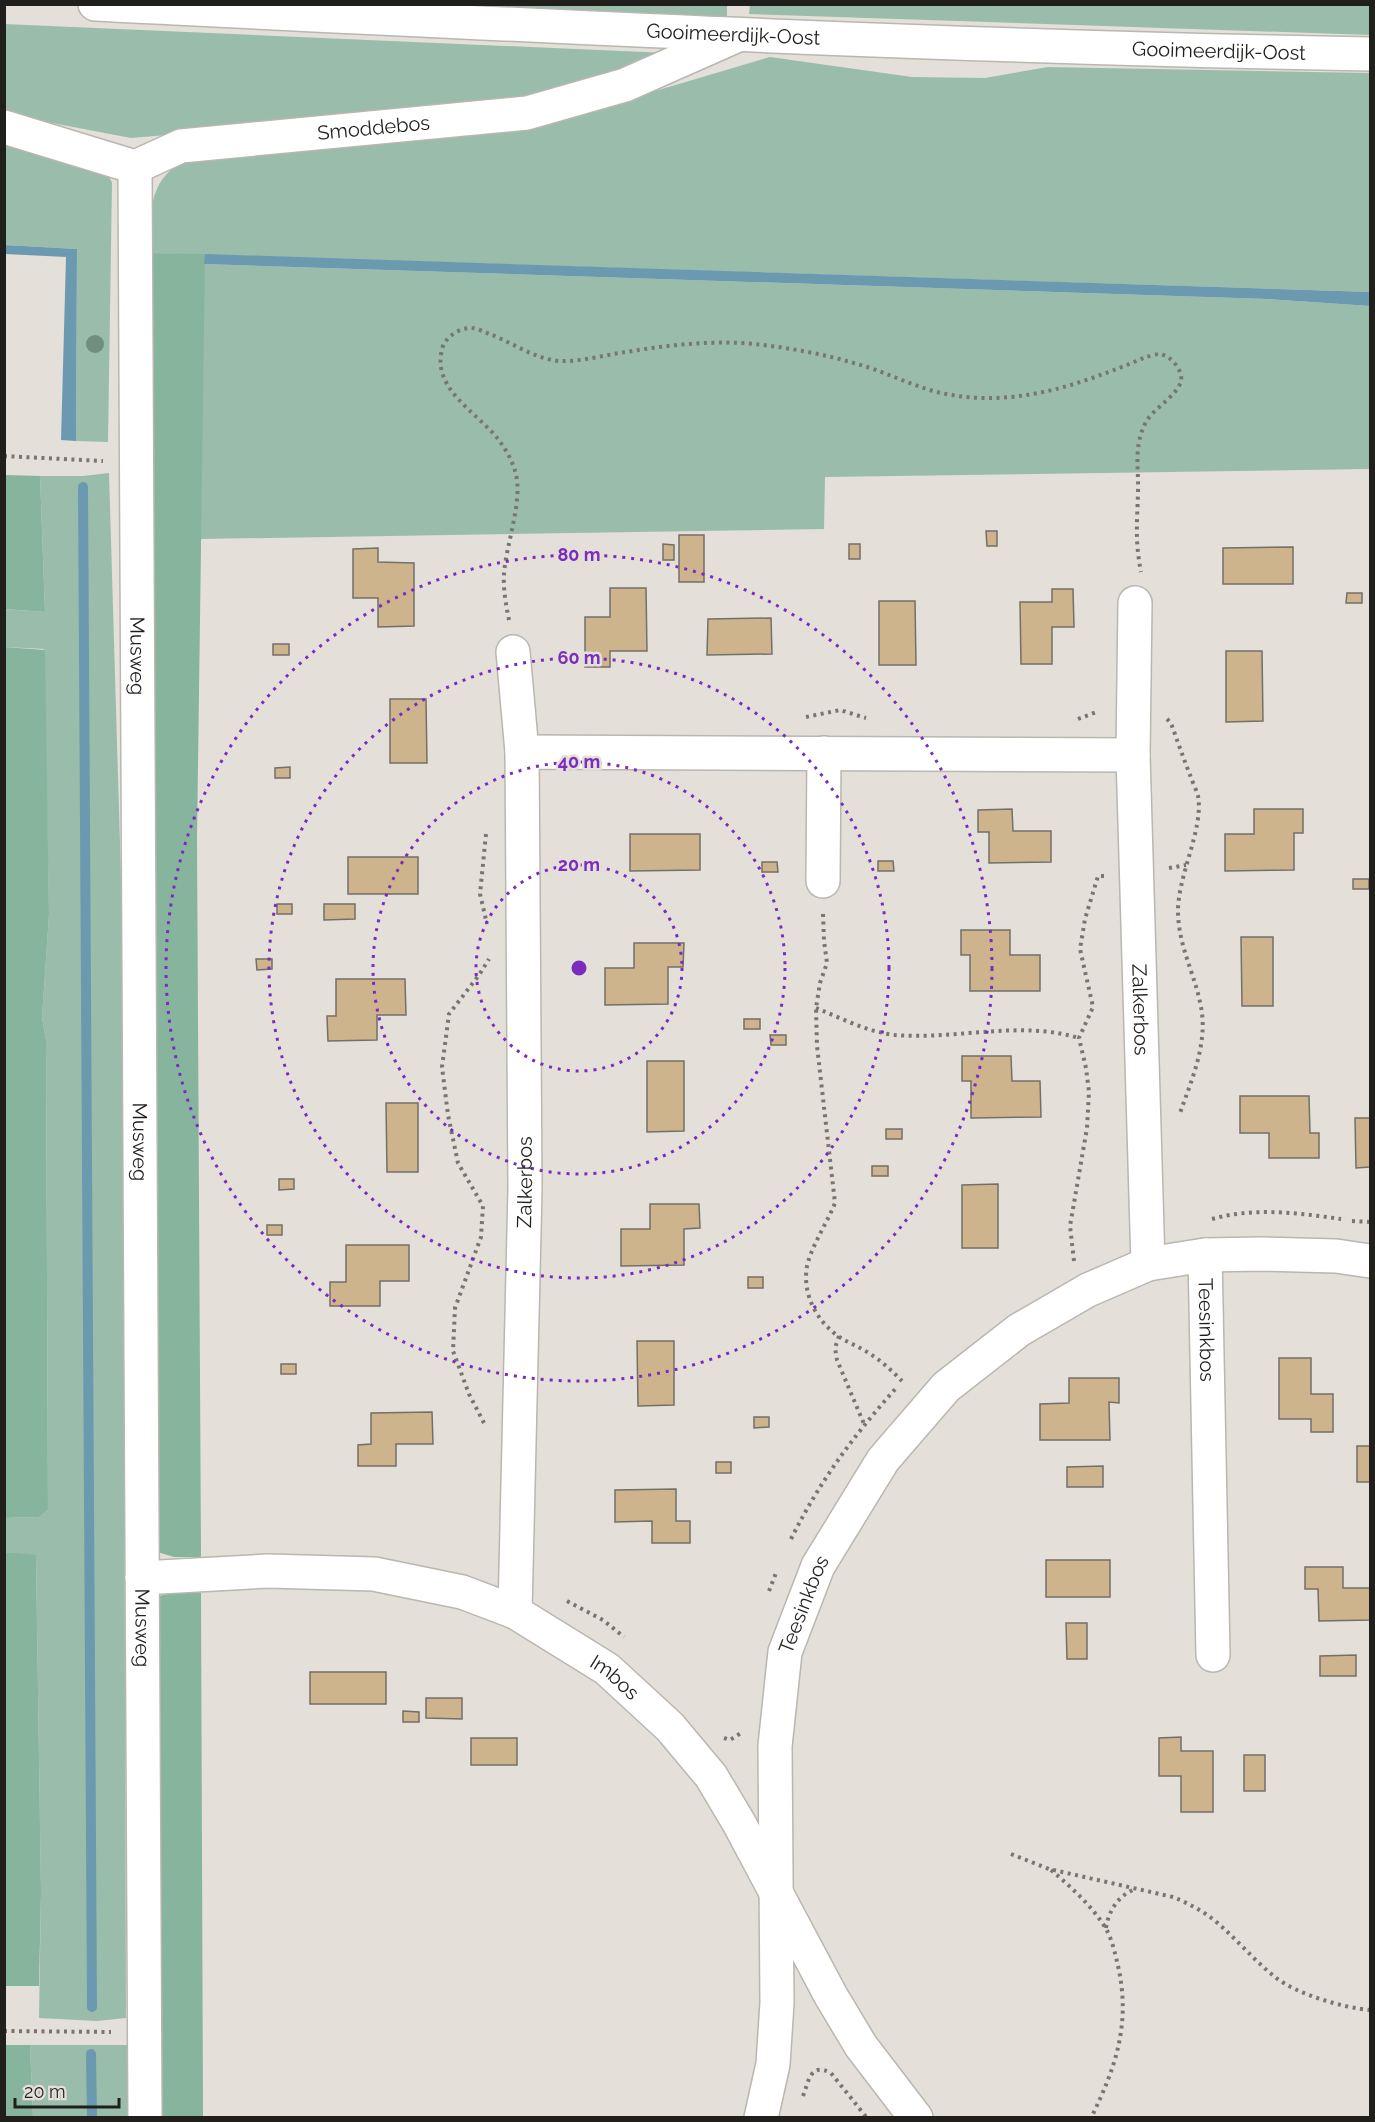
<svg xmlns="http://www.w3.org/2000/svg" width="1375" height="2122" font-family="Raleway,sans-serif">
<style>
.green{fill:#99bdaa}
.forest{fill:#86b49d}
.water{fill:#6b9ab0}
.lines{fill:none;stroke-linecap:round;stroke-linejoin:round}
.stream{stroke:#6b9ab0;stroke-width:10}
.building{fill:#cdb48d;stroke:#736f69;stroke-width:1.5}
.minor-casing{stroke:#bab6b0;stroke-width:36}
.tertiary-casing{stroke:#bab6b0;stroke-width:36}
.path{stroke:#787671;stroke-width:4;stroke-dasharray:3 4.5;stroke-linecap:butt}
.minor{stroke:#fff;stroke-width:33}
.tertiary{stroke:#fff;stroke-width:33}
.tree{fill:#708f7f}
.ring{fill:none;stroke:#7b2cbf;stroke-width:3;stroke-dasharray:3 6}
.labels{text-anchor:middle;stroke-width:5;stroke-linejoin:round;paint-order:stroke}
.street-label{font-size:20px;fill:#201f1c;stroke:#e4dfd9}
.centre{fill:#7b2cbf;stroke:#e4dfd9;stroke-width:3}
.ring-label{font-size:18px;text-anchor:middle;font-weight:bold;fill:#7b2cbf;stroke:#e4dfd9;stroke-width:5;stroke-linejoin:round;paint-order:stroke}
</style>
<rect width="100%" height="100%" fill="#e4dfd9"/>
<!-- green -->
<g class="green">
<polygon points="750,4 1370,4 1370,35 749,14"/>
<polygon points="290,5 727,5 727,16 468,16"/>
<polygon points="4,24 667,53 535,99 251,128 131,138 5,114"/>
<path d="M770,57L912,77L985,78L1048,67L1370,73V292L148,253C150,221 147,178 183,163C196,158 210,156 223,152L571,116Z"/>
<polygon points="4,141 108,174 112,183 108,442 76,441 77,249 5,245"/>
<polygon points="204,264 1267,299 1370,306 1370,469 825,477 824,529 200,539"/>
<polygon points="109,473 121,877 123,984 126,2018 97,2021 39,2018 41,1892 36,1556 18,1553 5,1553 5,1518 39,1517 48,1510 46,1040 42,1018 49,914 44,649 5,647 4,609 45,612 40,476 83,476"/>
<polygon points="30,2045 127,2045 128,2117 33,2117"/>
</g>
<!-- forest -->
<g class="forest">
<polygon points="148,253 205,254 197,839 201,1557 174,1557 154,1551"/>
<polygon points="5,475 40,476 45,612 5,609"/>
<polygon points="5,647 45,650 49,914 42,1018 46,1040 48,1510 39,1517 4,1518"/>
<polygon points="5,1553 18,1553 36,1555 41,1892 39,1986 5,1986"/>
<polygon points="173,1593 201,1593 203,2117 156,2117 154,1597"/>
<polygon points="5,2045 30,2045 33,2117 5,2117"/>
</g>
<!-- water -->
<g class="water">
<polygon points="5,245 77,249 76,441 61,440 66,257 5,254"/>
<polygon points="205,254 1370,292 1370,306 1267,299 204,264"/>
</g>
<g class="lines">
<!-- stream -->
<g class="stream">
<polyline points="83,487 92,2007"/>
<polyline points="91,2054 92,2118"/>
</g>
</g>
<!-- building -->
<g class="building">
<polygon points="986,531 997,531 997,546 987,546"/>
<rect x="679" y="535" width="25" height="47"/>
<polygon points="663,544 674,545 674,560 663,560"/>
<rect x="849" y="544" width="11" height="15"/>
<polygon points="1293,547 1293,584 1223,584 1223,548"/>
<polygon points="378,548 378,562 414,563 414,626 378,627 378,598 353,598 353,549"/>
<polygon points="610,588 646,588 647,651 610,651 610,667 585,667 585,617 610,617"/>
<polygon points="1052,589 1073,589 1074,627 1052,627 1052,664 1021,664 1020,602 1052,602"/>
<polygon points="1347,593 1362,593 1362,603 1346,603"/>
<polygon points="879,601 915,601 916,665 879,665"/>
<polygon points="771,618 772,654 707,655 708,619"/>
<rect x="273" y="644" width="16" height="11"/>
<polygon points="1226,651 1262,651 1263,721 1226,722"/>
<polygon points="390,699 426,699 427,763 390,763"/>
<polygon points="290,767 290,778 275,778 275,768"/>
<polygon points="1012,809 1013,831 1051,831 1051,862 989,863 989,832 978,832 978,810"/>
<polygon points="1254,809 1303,809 1303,833 1294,833 1294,870 1225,871 1225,834 1254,834"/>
<polygon points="630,834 700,834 700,870 630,871"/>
<rect x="348" y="857" width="70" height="37"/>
<polygon points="878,861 893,861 894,871 878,871"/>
<polygon points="762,862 777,862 778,872 762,872"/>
<rect x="1353" y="879" width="16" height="10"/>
<rect x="277" y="904" width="15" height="10"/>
<polygon points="324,904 355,904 355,919 324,920"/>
<polygon points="961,930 1010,930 1010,955 1040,955 1040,991 970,991 970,955 961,955"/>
<polygon points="1241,937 1273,937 1273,1006 1242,1006"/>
<polygon points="634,943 684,943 683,967 668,967 668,1004 605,1005 605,968 634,968"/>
<polygon points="256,959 272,959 272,969 257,970"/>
<polygon points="336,979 405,979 406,1015 377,1015 377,1040 328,1041 327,1016 336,1016"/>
<rect x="744" y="1019" width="16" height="10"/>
<polygon points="770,1035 786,1035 786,1045 771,1045"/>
<polygon points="962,1056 1011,1056 1012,1081 1040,1081 1041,1117 971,1118 971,1081 962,1081"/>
<polygon points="647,1061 684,1061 684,1131 647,1132"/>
<polygon points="1240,1096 1309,1096 1310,1133 1319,1133 1319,1158 1269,1158 1269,1133 1240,1133"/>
<polygon points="386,1103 418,1103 418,1172 387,1172"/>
<polygon points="1355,1118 1370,1118 1370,1167 1356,1168"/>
<rect x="886" y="1129" width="16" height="10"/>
<rect x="872" y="1166" width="16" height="10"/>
<polygon points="279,1179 294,1179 294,1189 279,1190"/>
<polygon points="998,1184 998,1248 962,1248 962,1185"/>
<polygon points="650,1204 699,1204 700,1228 684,1229 684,1265 621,1266 621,1229 650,1229"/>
<rect x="267" y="1225" width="15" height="10"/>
<polygon points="346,1245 409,1245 409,1281 380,1281 380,1306 330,1306 330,1282 346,1282"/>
<rect x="748" y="1277" width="15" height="11"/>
<polygon points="637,1341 674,1341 674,1405 638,1406"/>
<polygon points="1279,1358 1311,1358 1311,1394 1333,1394 1333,1432 1311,1432 1311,1419 1279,1419"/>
<rect x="281" y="1364" width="15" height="10"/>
<polygon points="1069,1378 1119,1378 1119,1403 1109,1402 1110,1440 1040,1440 1040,1404 1069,1403"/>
<polygon points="432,1412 433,1444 396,1444 396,1466 358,1466 358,1445 371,1444 371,1413"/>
<polygon points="754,1417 769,1417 769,1427 754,1428"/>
<rect x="1357" y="1446" width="13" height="36"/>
<rect x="716" y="1462" width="15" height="11"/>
<polygon points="1103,1466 1103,1487 1067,1487 1067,1467"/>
<polygon points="676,1489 676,1521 690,1521 690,1543 652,1543 652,1521 615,1522 615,1490"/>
<rect x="1046" y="1560" width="64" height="37"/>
<polygon points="1305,1567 1343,1567 1343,1588 1370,1588 1370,1620 1319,1621 1318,1589 1305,1589"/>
<polygon points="1066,1623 1087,1623 1087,1659 1067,1659"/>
<polygon points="1356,1655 1356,1676 1320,1676 1320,1656"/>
<rect x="310" y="1672" width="76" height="32"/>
<polygon points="426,1698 462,1698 462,1719 426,1718"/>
<polygon points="403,1711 419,1712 419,1722 403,1722"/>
<polygon points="1181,1737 1181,1751 1213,1751 1213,1812 1181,1812 1181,1776 1159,1776 1159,1738"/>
<rect x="471" y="1738" width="46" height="27"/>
<rect x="1244" y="1755" width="21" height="36"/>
</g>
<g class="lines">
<!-- minor casing -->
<g class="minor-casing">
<g id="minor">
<path id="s1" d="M4,127L135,167L181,146L527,113L625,85L738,35"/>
<path id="s2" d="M135,167L145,2118"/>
<polyline points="513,652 522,752"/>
<polyline points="1133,755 1135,603"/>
<polyline points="823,881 824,753"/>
<path id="s3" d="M1205,1255L1213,1655"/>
<path id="s4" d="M142,1578L268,1571L374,1574L462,1592L515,1612L607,1669L670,1727L711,1776L739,1823L831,1996L861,2046L916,2118"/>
<path id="s5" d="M515,1612L525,1189L522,752L1133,755L1148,1264"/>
<path id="s6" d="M761,2118L773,2064L777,2003L775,1746L785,1652L818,1566L883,1460L946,1387L1019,1330L1088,1290L1148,1264L1205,1255L1262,1254L1336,1256L1370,1261"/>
</g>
</g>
<!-- tertiary casing -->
<g class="tertiary-casing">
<g id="tertiary">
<path id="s7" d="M95,4C520,25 945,47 1370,54"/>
</g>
</g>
<!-- path -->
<g class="path">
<polyline points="4,456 103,461"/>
<path d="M509,620C506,605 503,589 504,574C506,544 524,499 515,471C512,460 505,448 498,439C477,412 429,388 443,346C447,336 461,327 472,328C476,328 482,331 487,333C510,341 534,359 559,361C581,362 604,355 626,352C668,345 712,340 755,344C789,348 825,354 857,364C887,372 915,388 946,394C1016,408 1082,384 1146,357C1150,356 1156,354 1160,354C1171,356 1183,370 1181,381C1178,395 1153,409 1146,422C1133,446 1139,468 1138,494C1137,523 1135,542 1141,572"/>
<polyline points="806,717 840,710 866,718"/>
<polyline points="1078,719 1099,711"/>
<path d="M1167,719L1171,723C1177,740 1183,757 1190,775C1192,781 1196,789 1198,796C1204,829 1177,877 1178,913C1179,948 1195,974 1201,1007C1208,1043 1192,1079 1180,1113"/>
<polyline points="486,834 480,894 487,924"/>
<polyline points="1169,868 1186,865"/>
<path d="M823,914L824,941L827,963L820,983L816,1008L817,1046L835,1203C827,1223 814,1242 808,1262C801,1288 813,1316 834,1333C845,1342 859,1346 870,1354C882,1361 892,1371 902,1381"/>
<path d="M816,1008C841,1018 867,1032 895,1035C955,1040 1020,1020 1079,1038"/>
<path d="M1212,1219C1255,1207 1298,1213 1341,1219"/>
<polyline points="1352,1221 1370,1222"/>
<polyline points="1074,1261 1070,1226 1087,1128 1089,1092 1086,1068 1079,1038 1093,1007 1080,949 1085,919 1098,876 1105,876"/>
<polyline points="839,1336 835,1348 837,1360 864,1424"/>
<polyline points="484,1423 469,1394 453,1351 455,1308 481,1237 483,1206 458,1163 448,1115 442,1067 449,1014 479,975 489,959"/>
<path d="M791,1539C821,1479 854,1435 898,1386"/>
<polyline points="769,1591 776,1573"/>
<polyline points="567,1601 603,1620 624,1637"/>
<polyline points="724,1738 730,1740 741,1733"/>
<path d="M1011,1854L1049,1869L1173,1897C1190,1904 1207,1913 1221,1926C1239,1942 1255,1961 1275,1977C1296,1994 1344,2008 1370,2010"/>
<path d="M1051,1870C1071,1887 1091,1905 1105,1927C1112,1939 1115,1953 1118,1966C1131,2023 1116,2067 1091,2118"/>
<path d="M1106,1928C1109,1910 1118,1896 1135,1889"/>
<polyline points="4,2031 111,2032"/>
<path d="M803,2096C809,2081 810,2062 831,2073L867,2118"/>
</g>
<!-- minor -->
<use href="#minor" class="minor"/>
<!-- tertiary -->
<use href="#tertiary" class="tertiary"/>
</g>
<!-- trees -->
<circle class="tree" cx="95" cy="344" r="9"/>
<!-- distance rings -->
<g class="ring">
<circle cx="579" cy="968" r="103"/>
<circle cx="579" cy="968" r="206"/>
<circle cx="579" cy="968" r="310"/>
<circle cx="579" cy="968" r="413"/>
</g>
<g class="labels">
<!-- street labels -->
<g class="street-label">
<text dy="7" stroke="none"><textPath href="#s7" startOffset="639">Gooimeerdijk-Oost</textPath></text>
<text dy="7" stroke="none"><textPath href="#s7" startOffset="1125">Gooimeerdijk-Oost</textPath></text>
<text dy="7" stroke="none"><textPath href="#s1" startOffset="381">Smoddebos</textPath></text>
<text dy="7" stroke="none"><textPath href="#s2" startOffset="489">Musweg</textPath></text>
<text dy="7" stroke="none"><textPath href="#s5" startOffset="1726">Zalkerbos</textPath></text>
<text dy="7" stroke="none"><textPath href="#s2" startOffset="975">Musweg</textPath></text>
<text dy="7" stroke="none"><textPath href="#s5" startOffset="430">Zalkerbos</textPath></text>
<text dy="7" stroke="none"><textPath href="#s3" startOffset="75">Teesinkbos</textPath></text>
<text dy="7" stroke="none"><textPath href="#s6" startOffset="519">Teesinkbos</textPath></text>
<text dy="7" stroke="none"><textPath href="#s2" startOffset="1461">Musweg</textPath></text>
<text dy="7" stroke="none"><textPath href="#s4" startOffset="498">Imbos</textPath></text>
</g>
</g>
<circle cx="579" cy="968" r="9" class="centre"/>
<g class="ring-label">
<text x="579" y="561">80 m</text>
<text x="579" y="664">60 m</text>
<text x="579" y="768">40 m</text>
<text x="579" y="871">20 m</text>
</g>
<!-- border -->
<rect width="1375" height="2122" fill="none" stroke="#201f1c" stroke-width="12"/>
<!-- scale -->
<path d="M15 2098v9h104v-9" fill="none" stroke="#201f1c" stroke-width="3"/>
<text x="24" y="2098" font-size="18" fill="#201f1c" stroke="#e4dfd9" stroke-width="4.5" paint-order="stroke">20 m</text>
</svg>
